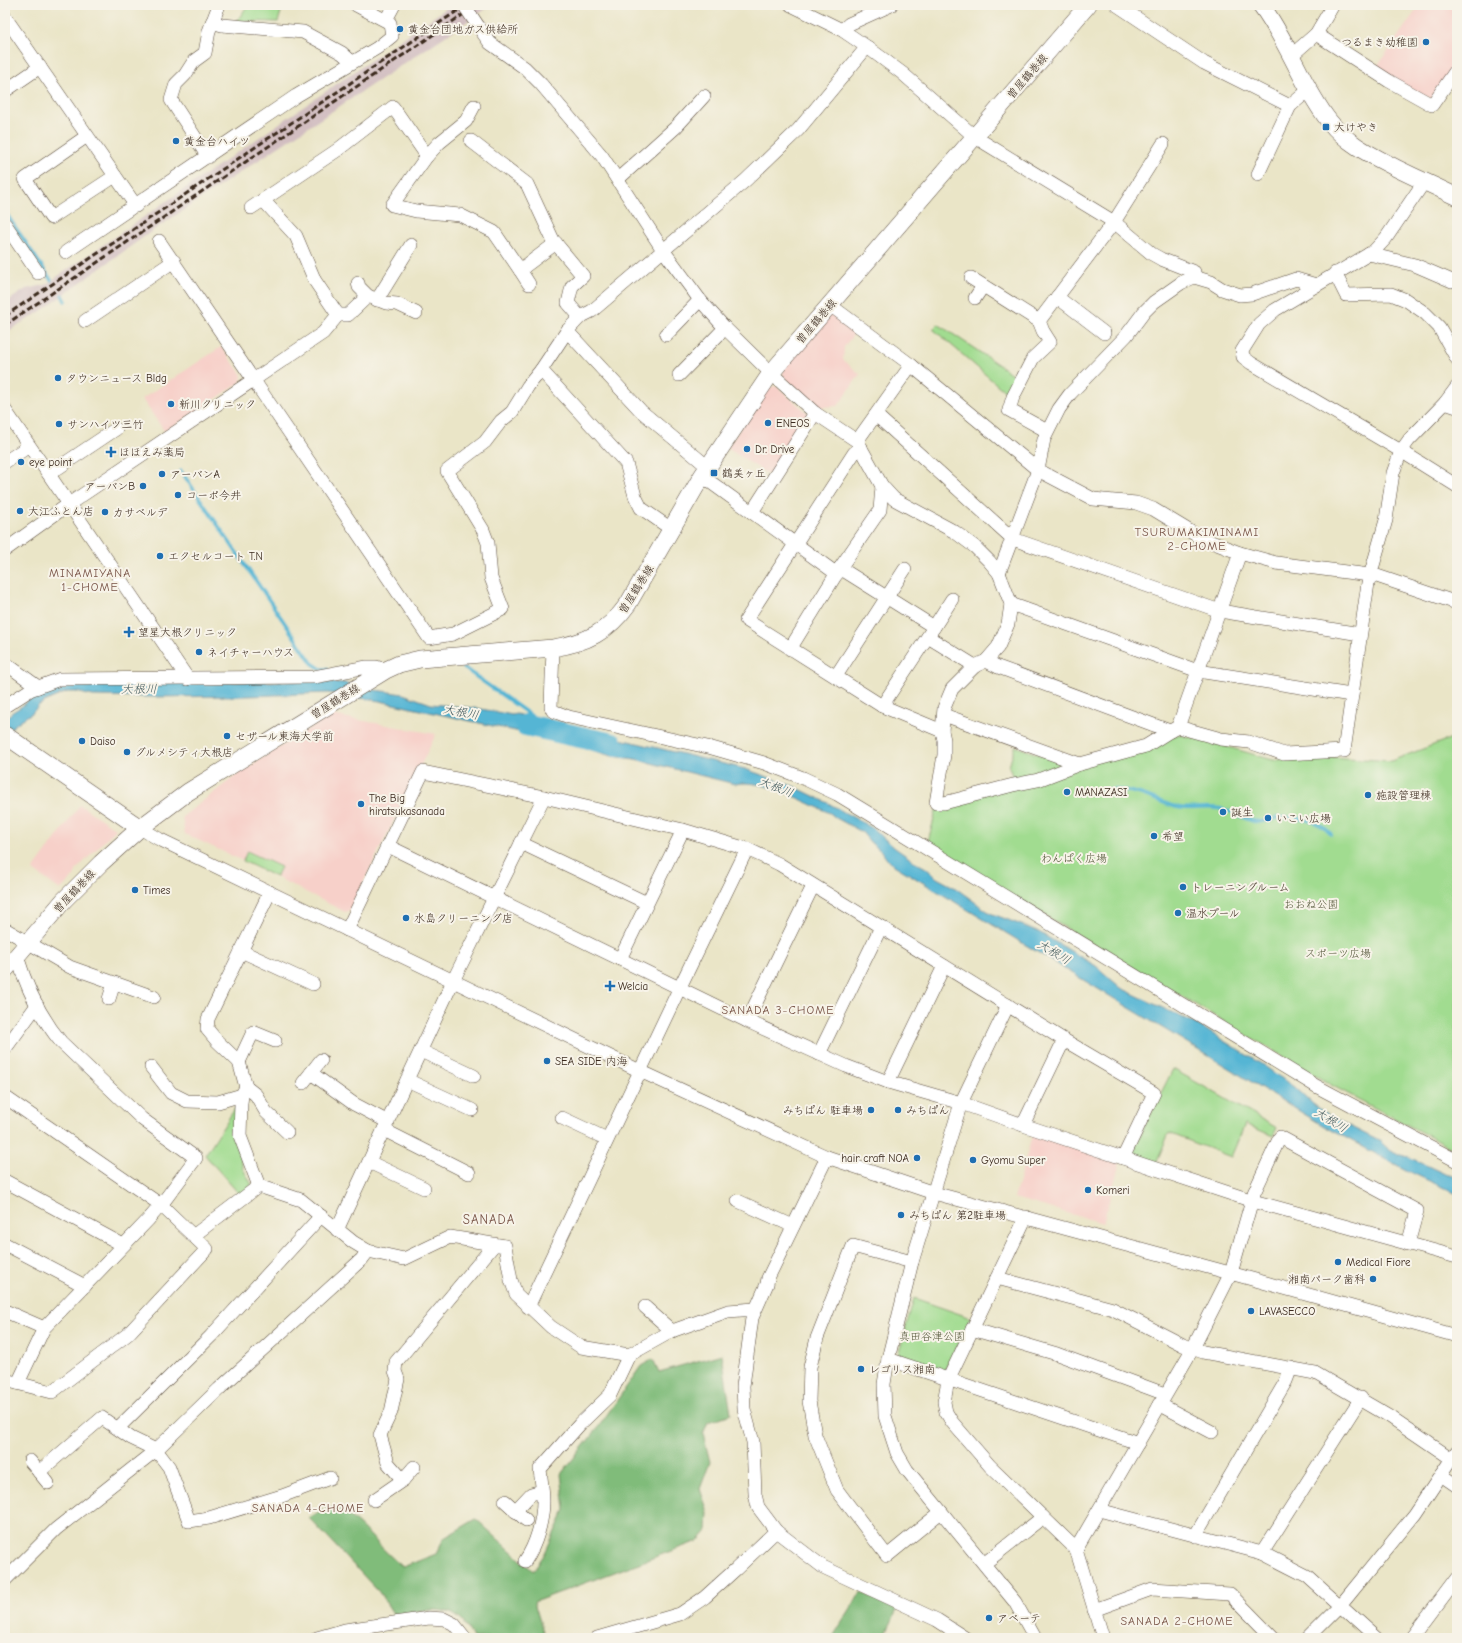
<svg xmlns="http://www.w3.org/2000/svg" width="1462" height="1643" font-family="'Comic Neue','Klee One',sans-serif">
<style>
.built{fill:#f7d0c9}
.industrial{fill:#d2bec1}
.green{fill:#a1dc90;stroke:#6e8357}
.forest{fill:#80bc7a;stroke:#5e734c}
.water{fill:#55b5d4;stroke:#487079}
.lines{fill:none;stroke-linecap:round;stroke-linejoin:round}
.stream{stroke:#55b5d4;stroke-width:3.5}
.river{stroke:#55b5d4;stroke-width:22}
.minor-casing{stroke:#554637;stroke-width:14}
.major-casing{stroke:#554637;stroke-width:18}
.minor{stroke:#fff;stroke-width:13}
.major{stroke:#fff;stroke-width:17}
.rail{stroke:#3b2a1e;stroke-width:3;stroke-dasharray:6 3;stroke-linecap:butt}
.minor-bridge-casing{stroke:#554637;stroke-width:14;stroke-linecap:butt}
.minor-bridge{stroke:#fff;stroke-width:13}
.poi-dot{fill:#1f6fb2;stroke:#f7f3e8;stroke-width:1.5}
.labels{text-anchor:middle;stroke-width:4;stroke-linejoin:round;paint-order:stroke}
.poi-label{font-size:11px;fill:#3b2a1e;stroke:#f7f3e8;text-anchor:start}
.street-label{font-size:11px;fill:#3b2a1e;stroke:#f7f3e8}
.park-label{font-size:11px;fill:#54563a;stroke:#f7f3e8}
.neighbourhood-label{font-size:12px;letter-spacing:1px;fill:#795548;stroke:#f7f3e8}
.water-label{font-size:12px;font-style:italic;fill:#445b5e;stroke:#f7f3e8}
.quarter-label{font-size:13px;letter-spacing:1px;fill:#795548;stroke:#f7f3e8}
</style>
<rect width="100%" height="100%" fill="#f7f3e8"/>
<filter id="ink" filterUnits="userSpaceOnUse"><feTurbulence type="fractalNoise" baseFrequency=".025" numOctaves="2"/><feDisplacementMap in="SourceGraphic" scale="8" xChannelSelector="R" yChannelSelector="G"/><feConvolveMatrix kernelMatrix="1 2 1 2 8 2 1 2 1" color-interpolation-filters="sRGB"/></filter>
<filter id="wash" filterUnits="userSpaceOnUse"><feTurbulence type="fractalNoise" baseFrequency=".012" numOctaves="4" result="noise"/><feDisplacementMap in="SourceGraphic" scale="16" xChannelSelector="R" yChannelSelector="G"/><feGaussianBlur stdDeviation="0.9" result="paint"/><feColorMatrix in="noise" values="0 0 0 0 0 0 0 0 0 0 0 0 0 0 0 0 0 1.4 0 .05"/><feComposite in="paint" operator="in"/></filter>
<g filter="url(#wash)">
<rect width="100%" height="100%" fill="#eae5c7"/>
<!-- built -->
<g class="built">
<polygon points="1420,5 1457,5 1457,64 1433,98 1427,98 1375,69"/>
<polygon points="832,312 856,331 844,347 843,360 860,374 838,406 819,407 783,377 783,367"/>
<polygon points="221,347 242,375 241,382 165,432 142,399"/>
<polygon points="776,386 810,415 771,476 727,448 767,388"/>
<polygon points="331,715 436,734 350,910 345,912 276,877 280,867 248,852 243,861 185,834 182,817 242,771"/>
<polygon points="80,805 116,829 77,869 74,876 60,890 33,870"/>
<polygon points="1033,1133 1120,1162 1103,1223 1014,1198"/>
</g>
<!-- industrial -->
<polygon class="industrial" points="451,5 492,5 152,231 38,313 5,333 5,303 26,289 45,285"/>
<!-- green -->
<g class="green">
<polygon points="248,5 283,5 278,22 237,21"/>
<polygon points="938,324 1018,378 1009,395 933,329"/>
<polygon points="1171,735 1180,735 1204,740 1273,760 1332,757 1391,761 1457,736 1457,1151 1333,1086 929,847 928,841 937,808"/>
<polygon points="1015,746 1065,764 1064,767 1014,781 1009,767"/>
<polygon points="247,851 281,867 276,877 243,861"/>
<polygon points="1173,1069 1277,1128 1273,1136 1245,1124 1231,1157 1169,1133 1156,1163 1134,1155 1132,1151"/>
<polygon points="238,1104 236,1136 243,1169 252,1185 240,1195 205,1155"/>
<polygon points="914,1298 971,1318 945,1369 941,1371 902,1358 898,1355"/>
</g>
<!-- forest -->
<g class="forest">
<path d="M722,1354L731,1414L708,1422L703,1434L710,1462L700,1489L708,1512L707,1531L698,1541L534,1602L545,1638H473C469,1630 464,1621 456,1616C442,1605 410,1612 394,1615L379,1592L309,1518L327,1507C331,1508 338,1508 342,1511C365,1526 381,1550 403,1567L436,1554L444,1538L476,1519L533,1571L544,1555L565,1510L561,1474L597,1429L641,1366L653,1359L659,1372Z"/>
<polygon points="861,1592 897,1610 884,1638 834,1638 834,1635"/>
</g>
<!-- water -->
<path class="water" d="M311,681L345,683L361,688L403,694L431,704L476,708L512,715L516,714L550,722L552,729L558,733L605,741L612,737L745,769L793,786L828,803L872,828L895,848L915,862L926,868L937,878L954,887L990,913L1037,931L1096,966L1121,988L1198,1025L1263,1065L1298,1090L1313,1104L1331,1117L1381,1142C1387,1148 1394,1155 1402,1154L1445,1174L1457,1177V1194L1406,1170L1324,1126L889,862L881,851L870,842L862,832L836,818L830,813C804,802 764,778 735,784L635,759L612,756L565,742L380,701L328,693L247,696L150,697L93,696L76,692H67L48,700L39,705L32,713L21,720L5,733C5,711 11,715 26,703C28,701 29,697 31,695C39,689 57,686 67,684Z"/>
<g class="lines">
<!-- stream -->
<g class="stream">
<polyline points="5,212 51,280"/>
<polyline points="62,295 65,301"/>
<polyline points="181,471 312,663 321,669 327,669"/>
<polyline points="464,668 537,720"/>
<path d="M1090,792C1104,791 1119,788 1133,792C1148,795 1161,803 1176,807C1191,811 1207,805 1222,809C1233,811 1242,818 1253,821C1266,823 1267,820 1277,818C1295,816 1318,819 1331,834"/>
</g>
<!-- river -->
<polyline class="river" points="526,725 612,744"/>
</g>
</g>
<g filter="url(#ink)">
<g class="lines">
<!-- minor casing -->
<g class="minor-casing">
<g id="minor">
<polyline points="791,5 842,30 867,47 902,73 975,137 1114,222 1152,254 1161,259 1194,272 1194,277"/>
<polyline points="1117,5 1204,63 1290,106"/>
<polyline points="5,17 136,206"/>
<polyline points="386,20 394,5"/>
<polyline points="212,22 222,25 303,32 342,53 352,62"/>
<polyline points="478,26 490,43 525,68 541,84 602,156 663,250 700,300 725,328 771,373 815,413 857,441 882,486 894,499 955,532 975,547 989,561 999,573 1011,604 1008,624 998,647 986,661 975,666 952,689 944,708 942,731 944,740 944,755 936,803 944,803 1013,785 1038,780 1080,764 1146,746 1170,731"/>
<polyline points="842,30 849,24 891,5"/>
<polyline points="1316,34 1389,81 1432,105 1457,69"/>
<polyline points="1292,55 1316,34 1333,5"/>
<polyline points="5,91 40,67"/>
<polyline points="474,106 466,121 439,143 427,156 392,205 416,211 460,215 494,232 520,270 556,243"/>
<polyline points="87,136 25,179 51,218 115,176"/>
<polyline points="471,141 527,184 553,240 583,276 572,286 568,303 580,317"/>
<polyline points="208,157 171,100 176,84 185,75 194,61 205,53 209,31 219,5"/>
<polyline points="1258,174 1290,106 1310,89"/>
<polyline points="618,179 676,127 704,96"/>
<polyline points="1424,182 1386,238 1374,251 1275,310 1259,324 1242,351 1243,357 1251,363 1401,451 1457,486"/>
<polyline points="251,208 263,200"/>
<polyline points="5,224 38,273"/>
<polyline points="159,241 429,638 453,634 503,609 491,578 488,543 483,530 447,471 485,442 501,421 512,412 528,386 541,370 567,331 580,317 592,311 746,180 798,130 867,47"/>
<polyline points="66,252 296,96 377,48 392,36 390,23 356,5"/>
<polyline points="1369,254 1415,265 1452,281 1457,279"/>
<polyline points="520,270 529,284"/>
<polyline points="1335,273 1346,295 1391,294 1406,300 1425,313 1439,327 1457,359"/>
<polyline points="971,278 1039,321 1043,331 1050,342 1033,358 1013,397 1009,410 1047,431"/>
<polyline points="358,283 359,287 368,296 386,303 397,304 416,313"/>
<polyline points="1057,297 1104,333"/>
<polyline points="975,298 983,286"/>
<polyline points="377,300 411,245"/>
<polyline points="830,305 911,365 1038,470 1093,499 1136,503 1153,509 1201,538 1240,553 1276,563 1377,576 1457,603"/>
<polyline points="338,315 315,281 296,236 263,200 336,151 393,107 427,156"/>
<polyline points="338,315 348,315 368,296"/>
<polyline points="85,321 174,261"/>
<polyline points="1039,321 1114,222 1163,144"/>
<polyline points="567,331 641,411 708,467"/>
<polyline points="666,335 700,300"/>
<polyline points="541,370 626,463 635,496 641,508 671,529"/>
<polyline points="679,375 725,328"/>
<polyline points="1445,403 1457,407"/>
<polyline points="5,410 188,679"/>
<polyline points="876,415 1013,539 1220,611 1360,634"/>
<polyline points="857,441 911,365"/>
<polyline points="861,447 854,453 746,620 882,706 942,731"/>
<polyline points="5,462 29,446"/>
<polyline points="49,474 116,429"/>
<polyline points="702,476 837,574"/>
<polyline points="752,512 815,413"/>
<polyline points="5,550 69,504 323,333 338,315"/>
<polyline points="840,568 934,627 882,706"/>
<polyline points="999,573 1038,470 1044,439 1059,409 1070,394 1126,336 1144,312 1154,302 1181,283 1194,277 1211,282 1222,289 1240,295 1252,294 1296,279 1316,285"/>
<polyline points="1011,604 1198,671 1351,695"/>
<polyline points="934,627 952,599"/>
<polyline points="928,637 975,666"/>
<polyline points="553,648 551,707 553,711 569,717 712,748 764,763 803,778 837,794 1316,1086 1457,1161"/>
<polyline points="790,649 840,568 880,510 882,486"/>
<polyline points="986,661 998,667 1170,731 1178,727 1221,739 1249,742 1284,754 1344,751 1368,583 1386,520 1393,473 1401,451 1409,440 1445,403 1457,387"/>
<polyline points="5,663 38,687"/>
<polyline points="836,676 905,569"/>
<polyline points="5,706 30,690 60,679 314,677 367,667 376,667 386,670"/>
<polyline points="944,715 1080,764"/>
<polyline points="1178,727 1240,553"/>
<polyline points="140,828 159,839 640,1071 827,1157 934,1193 1241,1276 1457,1336"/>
<polyline points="521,843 647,903"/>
<polyline points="388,846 747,1021 846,1066 888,1082 961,1103 1023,1125 1253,1201 1457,1257"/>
<polyline points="270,892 208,1019 207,1029 217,1041 239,1062 246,1087 242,1095 241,1103 240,1136 259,1186 301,1200 353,1242 368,1251 404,1259 450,1237 505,1246 511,1280 516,1294 551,1327 581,1347 629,1355 672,1331 728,1311 755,1309"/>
<polyline points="5,929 70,967 154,997"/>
<polyline points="347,930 423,772 544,797 683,830 747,849 779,864 1064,1040 1154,1093 1123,1158"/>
<polyline points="241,951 313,984"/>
<path d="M17,956C26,986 41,1018 61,1042L142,1119L196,1158L161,1205L148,1220L44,1328L18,1383"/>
<polyline points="620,959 683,830"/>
<polyline points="109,999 114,983"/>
<polyline points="1008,1005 961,1103 912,1262 888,1359 884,1384 885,1416 897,1453 907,1470 1015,1602 1035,1638"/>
<polyline points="747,1021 813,886"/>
<polyline points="5,1049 37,1005"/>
<polyline points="421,1051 474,1076"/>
<polyline points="819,1054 881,927"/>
<polyline points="239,1062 253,1032 275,1041"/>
<polyline points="151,1067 171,1093 187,1101 218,1102 242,1095"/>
<polyline points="311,1073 354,1104 388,1122"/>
<polyline points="407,1080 472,1110"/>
<polyline points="888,1082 944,966"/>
<polyline points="303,1083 321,1060"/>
<polyline points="246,1087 256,1095 266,1112 287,1132"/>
<polyline points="5,1097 161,1205 207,1249 128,1334 52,1392 5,1380"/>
<polyline points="562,1118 607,1139"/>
<polyline points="1023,1125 1064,1040"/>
<polyline points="384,1130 469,1173"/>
<polyline points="827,1157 768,1278 767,1284 752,1318 743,1386 744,1409 753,1442 755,1494 758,1507 776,1531 823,1567 937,1620 965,1638"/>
<polyline points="369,1162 424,1188"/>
<polyline points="5,1181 123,1245"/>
<polyline points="738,1201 793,1226"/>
<polyline points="1026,1217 948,1380 944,1402 946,1412 952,1422 990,1466 1076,1549 1103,1638"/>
<polyline points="337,1230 453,981 544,797"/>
<polyline points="193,1236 259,1186"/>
<polyline points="5,1244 85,1286"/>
<polyline points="912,1262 853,1246 817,1338 810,1367 809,1401 815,1435 837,1490 887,1556 941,1512"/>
<polyline points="997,1278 1113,1309 1183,1345 1203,1352 1315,1373 1389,1416 1452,1459"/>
<polyline points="528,1307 680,987 747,849"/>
<polyline points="645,1307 672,1331"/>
<polyline points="5,1311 44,1328"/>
<polyline points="972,1329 1057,1354 1165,1394"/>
<polyline points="888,1359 1138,1443"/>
<polyline points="1159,1404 1212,1432"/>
<polyline points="118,1428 211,1336 321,1216"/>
<polyline points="30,1461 48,1483"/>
<polyline points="39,1472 102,1418 131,1438 156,1450 169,1467 189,1521 209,1518 282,1496 330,1478"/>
<polyline points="1441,1475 1457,1486"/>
<polyline points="403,1480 388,1463 380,1435 391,1412 398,1379 395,1371 396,1362 494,1245"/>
<polyline points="374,1500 403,1480 414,1467"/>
<polyline points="505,1501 526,1520"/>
<polyline points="1099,1510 1262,1553 1307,1576 1376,1638"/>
<polyline points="515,1511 531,1494 542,1491"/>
<polyline points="1195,1536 1286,1381 1291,1368"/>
<polyline points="1076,1549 1193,1348 1231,1273 1254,1193 1280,1137 1417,1211 1408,1244"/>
<polyline points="1262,1553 1361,1398"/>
<path d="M525,1561C536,1545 543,1521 543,1501C543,1490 541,1479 540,1469L580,1424L610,1395L629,1355"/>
<polyline points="985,1563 1043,1517"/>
<polyline points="5,1580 56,1529 156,1450 219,1389 362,1259 368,1251"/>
<polyline points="1094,1610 1152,1589 1230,1594 1273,1638"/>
<polyline points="317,1638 345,1630 429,1618 444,1619 454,1624 465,1638"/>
<polyline points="597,1638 680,1614 705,1597 736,1569 776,1531"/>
<polyline points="1308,1638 1340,1606 1415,1514 1457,1451"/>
<polyline points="1412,1638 1457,1578"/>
</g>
</g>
<!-- major casing -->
<g class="major-casing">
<g id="major">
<path d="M1261,5C1288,41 1302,86 1329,121C1347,144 1371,155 1396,168C1416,178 1437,187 1457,197"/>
<polyline points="5,735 140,828"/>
<path d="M5,970L64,900L101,863L140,828L188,792L386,670L399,664L420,659L553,648C586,643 608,632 628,604L702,476L771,373L1088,5"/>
</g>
</g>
<!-- minor -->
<use href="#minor" class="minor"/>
<!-- major -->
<use href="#major" class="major"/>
<!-- rail -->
<g class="rail">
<polyline points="5,316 466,5"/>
<polyline points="5,325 477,5"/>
</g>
<!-- minor-bridge casing -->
<g class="minor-bridge-casing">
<polyline id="minor-bridge" points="464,5 478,26"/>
</g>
<!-- minor-bridge -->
<use href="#minor-bridge" class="minor-bridge"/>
</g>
</g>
<!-- markers -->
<g class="poi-dot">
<circle cx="400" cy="29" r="4"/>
<circle cx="1426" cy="42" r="4"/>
<rect x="1322" y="123" width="8" height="8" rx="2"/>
<circle cx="176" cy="141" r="4"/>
<circle cx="58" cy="378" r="4"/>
<circle cx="171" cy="404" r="4"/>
<circle cx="768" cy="423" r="4"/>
<circle cx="59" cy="424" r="4"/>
<circle cx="747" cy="449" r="4"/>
<path d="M109 446h4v4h4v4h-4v4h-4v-4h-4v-4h4z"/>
<circle cx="21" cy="462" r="4"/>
<rect x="710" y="469" width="8" height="8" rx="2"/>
<circle cx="162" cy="474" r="4"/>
<circle cx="143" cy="486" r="4"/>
<circle cx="178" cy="495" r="4"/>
<circle cx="20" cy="511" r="4"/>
<circle cx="105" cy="512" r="4"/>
<circle cx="160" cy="556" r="4"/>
<path d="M127 626h4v4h4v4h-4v4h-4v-4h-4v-4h4z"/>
<circle cx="199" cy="652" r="4"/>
<circle cx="227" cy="736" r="4"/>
<circle cx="82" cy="741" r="4"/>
<circle cx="127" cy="752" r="4"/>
<circle cx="1067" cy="792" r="4"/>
<circle cx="1368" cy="795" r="4"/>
<circle cx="361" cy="804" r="4"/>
<circle cx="1223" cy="812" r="4"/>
<circle cx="1268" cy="818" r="4"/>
<circle cx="1154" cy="836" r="4"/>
<circle cx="1183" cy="887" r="4"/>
<circle cx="135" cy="890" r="4"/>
<circle cx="1178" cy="913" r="4"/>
<circle cx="406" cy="918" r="4"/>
<path d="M608 980h4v4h4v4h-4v4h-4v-4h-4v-4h4z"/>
<circle cx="547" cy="1061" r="4"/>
<circle cx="871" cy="1110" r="4"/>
<circle cx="898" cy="1110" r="4"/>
<circle cx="917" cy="1158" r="4"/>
<circle cx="973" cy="1160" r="4"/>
<circle cx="1088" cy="1190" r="4"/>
<circle cx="901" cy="1215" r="4"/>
<circle cx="1338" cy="1262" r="4"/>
<circle cx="1373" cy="1279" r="4"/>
<circle cx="1251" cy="1311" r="4"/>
<circle cx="861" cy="1369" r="4"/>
<circle cx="989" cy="1618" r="4"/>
</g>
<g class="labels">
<!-- poi labels -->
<g class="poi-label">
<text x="408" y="33">黄金台団地ガス供給所</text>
<text x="1418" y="46" text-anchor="end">つるまき幼稚園</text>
<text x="1334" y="131">大けやき</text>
<text x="184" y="145">黄金台ハイツ</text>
<text x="66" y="382">タウンニュース Bldg</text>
<text x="179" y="408">新川クリニック</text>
<text x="776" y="427">ENEOS</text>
<text x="67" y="428">サンハイツ三竹</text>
<text x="755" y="453">Dr. Drive</text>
<text x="119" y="456">ほほえみ薬局</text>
<text x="29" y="466">eye point</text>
<text x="722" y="477">鶴美ヶ丘</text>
<text x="170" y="478">アーバンA</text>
<text x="135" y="490" text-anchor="end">アーバンB</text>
<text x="186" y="499">コーポ今井</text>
<text x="28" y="515">大江ふとん店</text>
<text x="113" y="516">カサベルデ</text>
<text x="168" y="560">エクセルコート T.N</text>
<text x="138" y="636">望星大根クリニック</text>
<text x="207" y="656">ネイチャーハウス</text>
<text x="235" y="740">セザール東海大学前</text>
<text x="90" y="745">Daiso</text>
<text x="135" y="756">グルメシティ大根店</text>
<text x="1075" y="796">MANAZASI</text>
<text x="1376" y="799">施設管理棟</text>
<text x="369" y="802">The Big<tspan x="369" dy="13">hiratsukasanada</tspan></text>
<text x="1231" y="816">誕生</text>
<text x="1276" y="822">いこい広場</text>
<text x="1162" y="840">希望</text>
<text x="1191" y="891">トレーニングルーム</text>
<text x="143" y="894">Times</text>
<text x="1186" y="917">温水プール</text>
<text x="414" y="922">水島クリーニング店</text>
<text x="618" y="990">Welcia</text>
<text x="555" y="1065">SEA SIDE 内海</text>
<text x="863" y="1114" text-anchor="end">みちぱん 駐車場</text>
<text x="906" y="1114">みちぱん</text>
<text x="909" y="1162" text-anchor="end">hair craft NOA</text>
<text x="981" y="1164">Gyomu Super</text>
<text x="1096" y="1194">Komeri</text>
<text x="909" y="1219">みちぱん 第2駐車場</text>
<text x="1346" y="1266">Medical Fiore</text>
<text x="1365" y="1283" text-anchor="end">湘南パーク歯科</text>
<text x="1259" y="1315">LAVASECCO</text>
<text x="869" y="1373">レゴリス湘南</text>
<text x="997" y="1622">アベーテ</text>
</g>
<!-- street labels -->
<g class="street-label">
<text transform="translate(1027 76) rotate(-49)" y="4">曽屋鶴巻線</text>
<text transform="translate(816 321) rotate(-49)" y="4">曽屋鶴巻線</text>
<text transform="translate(636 589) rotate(-58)" y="4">曽屋鶴巻線</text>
<text transform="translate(335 701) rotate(-32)" y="4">曽屋鶴巻線</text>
<text transform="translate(74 891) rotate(-47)" y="4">曽屋鶴巻線</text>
</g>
<!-- park labels -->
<g class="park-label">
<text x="1074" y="862">わんぱく広場</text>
<text x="1311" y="908">おおね公園</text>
<text x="1338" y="957">スポーツ広場</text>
<text x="932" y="1340">真田谷津公園</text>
</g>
<!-- neighbourhood labels -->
<g class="neighbourhood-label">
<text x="1197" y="536">TSURUMAKIMINAMI<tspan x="1197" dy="14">2-CHOME</tspan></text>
<text x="90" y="577">MINAMIYANA<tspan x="90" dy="14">1-CHOME</tspan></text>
<text x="778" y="1014">SANADA 3-CHOME</text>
<text x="308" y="1512">SANADA 4-CHOME</text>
<text x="1177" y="1625">SANADA 2-CHOME</text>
</g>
<!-- water labels -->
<g class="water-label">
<text x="139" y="693">大根川</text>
<text transform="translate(461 712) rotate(11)" y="4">大根川</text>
<text transform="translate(776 787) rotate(21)" y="4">大根川</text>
<text transform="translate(1054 952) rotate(31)" y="4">大根川</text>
<text transform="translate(1331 1120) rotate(31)" y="4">大根川</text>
</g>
<!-- quarter labels -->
<g class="quarter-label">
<text x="489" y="1224">SANADA</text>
</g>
</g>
<!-- margin -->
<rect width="1462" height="1643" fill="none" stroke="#f7f3e8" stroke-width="20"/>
</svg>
